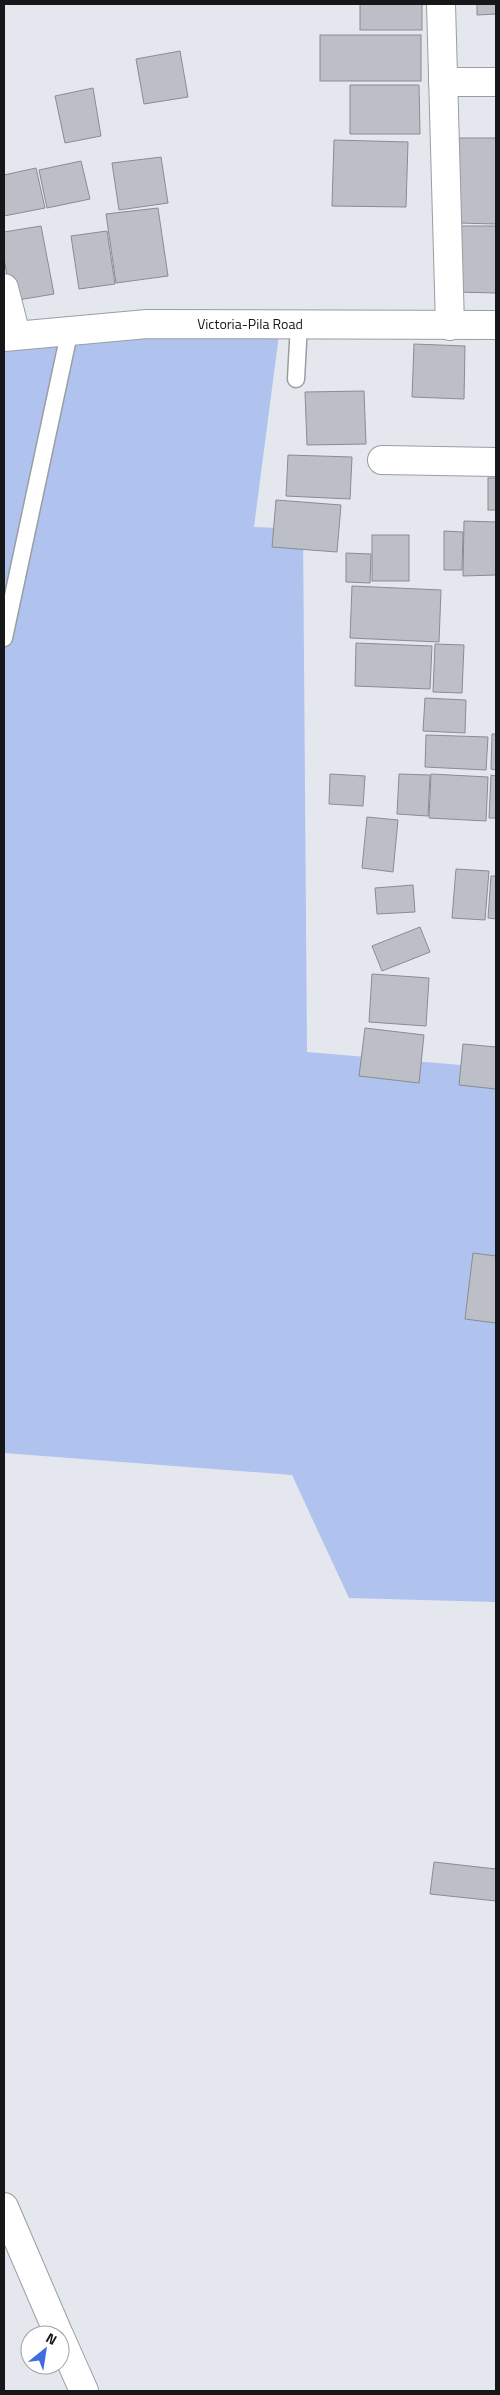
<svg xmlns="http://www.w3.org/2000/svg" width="500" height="2395" font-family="'Titillium Web',sans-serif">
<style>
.green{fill:#afc3ee}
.building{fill:#bcbfc5;stroke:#898c92}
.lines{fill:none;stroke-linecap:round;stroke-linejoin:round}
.service-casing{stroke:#9a9da2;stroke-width:19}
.minor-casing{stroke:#9a9da2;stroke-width:30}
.secondary-casing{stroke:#9a9da2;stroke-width:30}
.service{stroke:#fff;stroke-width:16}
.minor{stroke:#fff;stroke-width:28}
.secondary{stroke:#fff;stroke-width:28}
.labels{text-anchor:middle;stroke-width:4.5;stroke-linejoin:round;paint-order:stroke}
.street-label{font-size:14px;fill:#161719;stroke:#fff}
</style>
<rect width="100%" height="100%" fill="#e4e7ed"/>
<!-- green -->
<polygon class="green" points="280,327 254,527 303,529 307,1052 496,1068 496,1602 349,1598 292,1475 4,1453 4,336"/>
<!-- building -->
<g class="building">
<rect x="360" y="4" width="62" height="26"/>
<polygon points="477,4 496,4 496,14 477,15"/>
<rect x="320" y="35" width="101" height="46"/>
<polygon points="180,51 188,97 144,104 136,59"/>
<polygon points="350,85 419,85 420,134 350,134"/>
<polygon points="93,88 101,136 65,143 55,96"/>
<polygon points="459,138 496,138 496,224 458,223"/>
<polygon points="334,140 408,142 406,207 332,206"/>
<polygon points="161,157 168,203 119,210 112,163"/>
<polygon points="81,161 90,199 47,208 39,170"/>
<polygon points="36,168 45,208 4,216 4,175"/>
<polygon points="158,208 168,276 116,283 106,214"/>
<polygon points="41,226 54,294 12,301 4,259 4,232"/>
<polygon points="455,226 496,226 496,293 455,292"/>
<polygon points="107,231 115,284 79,289 71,236"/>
<polygon points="414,344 465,346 464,399 412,397"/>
<polygon points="364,391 366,444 307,445 305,392"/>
<polygon points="288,455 352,457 350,499 286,496"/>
<rect x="488" y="478" width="8" height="32"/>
<polygon points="276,500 341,505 337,552 272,547"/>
<polygon points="464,521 496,522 496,575 463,576"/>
<polygon points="444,531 463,532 462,570 444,570"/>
<rect x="372" y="535" width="37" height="46"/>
<polygon points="346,553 371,554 370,583 346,582"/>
<polygon points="352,586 441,590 439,642 350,638"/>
<polygon points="356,643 432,646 430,689 355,686"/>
<polygon points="435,644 464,645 462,693 433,692"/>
<polygon points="425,698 466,700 465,733 423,731"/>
<polygon points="492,734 496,734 496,770 491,769"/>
<polygon points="426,735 488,737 486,770 425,767"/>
<polygon points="330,774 365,776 363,806 329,804"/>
<polygon points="399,774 430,775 428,816 397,814"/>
<polygon points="431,774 488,777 486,821 429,818"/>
<polygon points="491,775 496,776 496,818 489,818"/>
<polygon points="367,817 398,820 393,872 362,868"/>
<polygon points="456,869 489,871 485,920 452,918"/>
<polygon points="491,876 496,876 496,919 488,918"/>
<polygon points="413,885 415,912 377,914 375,888"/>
<polygon points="420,927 430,952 382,971 372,946"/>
<polygon points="372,974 429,978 426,1026 369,1022"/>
<polygon points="365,1028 424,1035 419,1083 359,1076"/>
<polygon points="463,1044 496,1047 496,1089 459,1085"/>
<polygon points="473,1253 496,1256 496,1323 465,1319"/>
<polygon points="434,1862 496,1869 496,1901 430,1894"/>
</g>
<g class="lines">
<!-- service casing -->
<g class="service-casing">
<g id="service">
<polyline points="296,379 299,324"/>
<polyline points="4,638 70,329"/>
</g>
</g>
<!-- minor casing -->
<g class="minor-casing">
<g id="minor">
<polyline points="441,4 450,326"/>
<polyline points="443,82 496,82"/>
<polyline points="4,288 16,335"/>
<polyline points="382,460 496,462"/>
<polyline points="4,2207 59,2335"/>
<polyline points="60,2337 84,2391"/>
</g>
</g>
<!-- secondary casing -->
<g class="secondary-casing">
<polyline id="secondary" points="4,337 147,324 496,325"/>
</g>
<!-- service -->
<use href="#service" class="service"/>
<!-- minor -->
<use href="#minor" class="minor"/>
<!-- secondary -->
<use href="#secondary" class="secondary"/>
</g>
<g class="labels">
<!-- street labels -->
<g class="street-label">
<text x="250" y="329">Victoria-Pila Road</text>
</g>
</g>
<!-- border -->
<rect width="500" height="2395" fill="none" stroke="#161719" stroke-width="10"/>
<!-- north arrow -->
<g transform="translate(45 2350) rotate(30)"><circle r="24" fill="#ffffff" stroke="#a2a2a3"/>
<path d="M0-4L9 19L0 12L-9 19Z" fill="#416cdd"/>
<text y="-8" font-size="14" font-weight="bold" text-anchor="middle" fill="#161719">N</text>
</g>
</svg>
